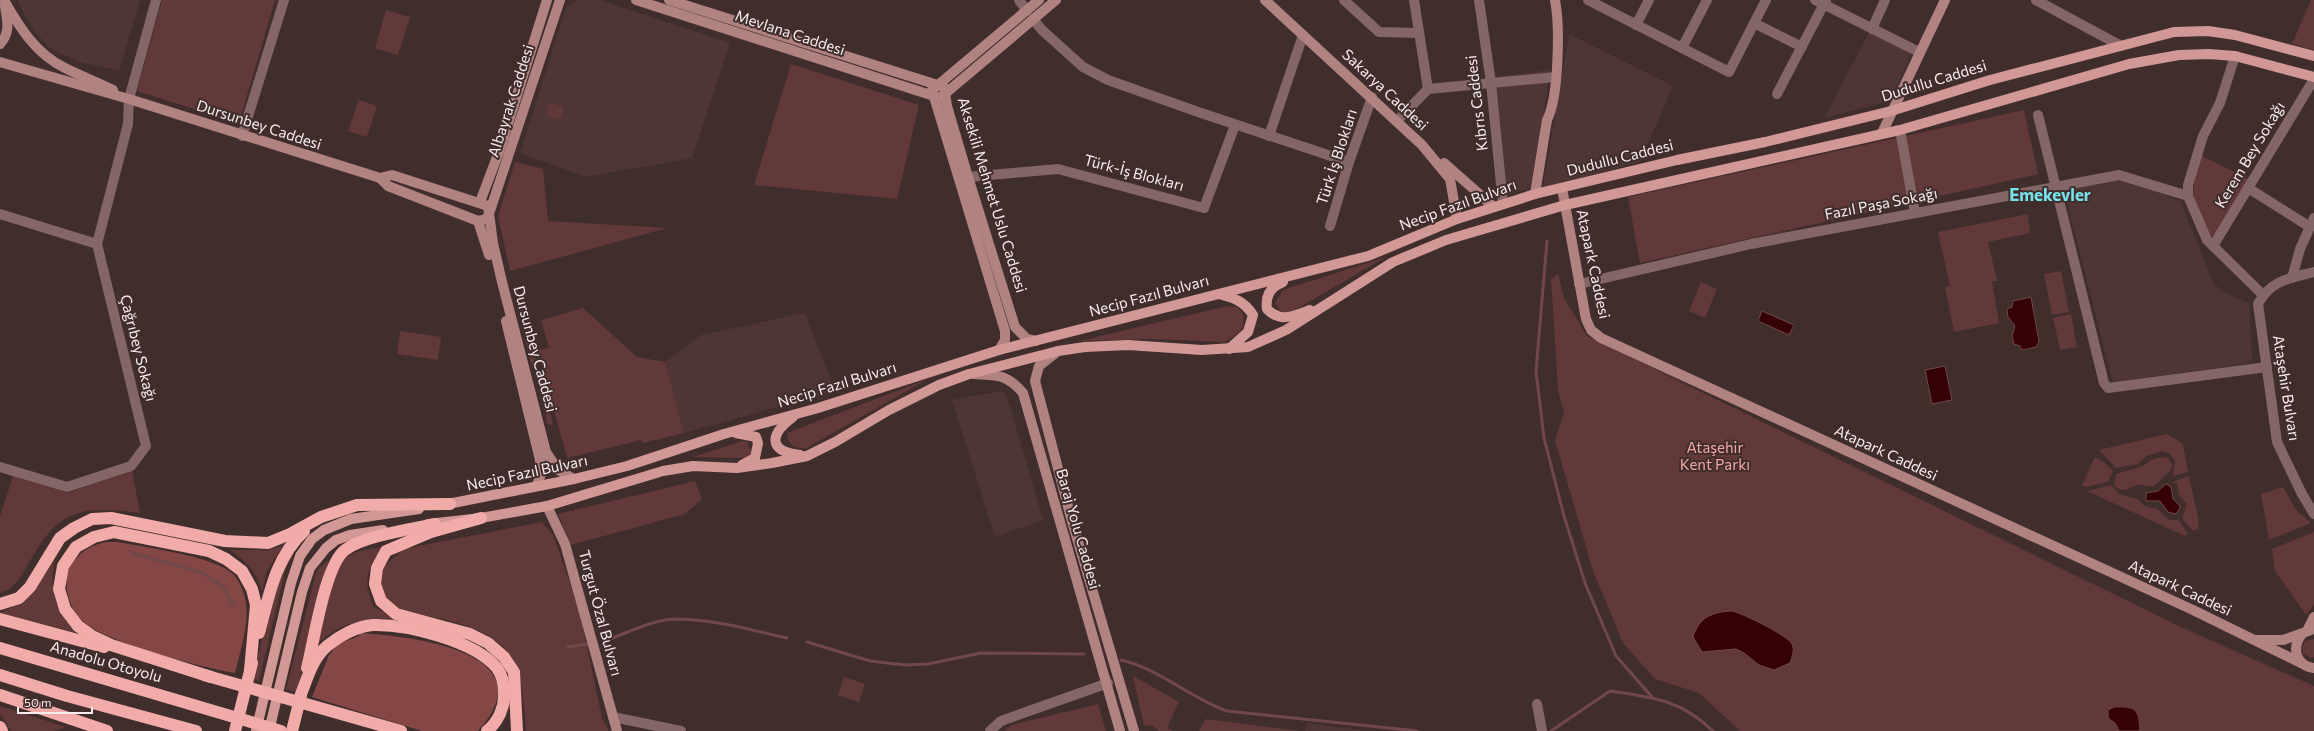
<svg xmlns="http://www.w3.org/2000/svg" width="2314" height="731" font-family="Commissioner,sans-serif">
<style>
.built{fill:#4e3635}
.green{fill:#603938}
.forest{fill:#844746}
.water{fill:#360106;stroke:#70484b}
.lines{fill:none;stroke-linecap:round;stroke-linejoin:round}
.stream{stroke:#70484b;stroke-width:3}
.street{stroke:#836665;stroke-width:10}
.secondary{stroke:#b08280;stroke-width:10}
.primary{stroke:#d29895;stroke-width:10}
.highway{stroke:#f1aba8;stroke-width:12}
.labels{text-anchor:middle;stroke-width:4;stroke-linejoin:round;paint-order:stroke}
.street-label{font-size:15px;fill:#f9ecec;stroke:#402e2d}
.park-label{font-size:15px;fill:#f4a8a5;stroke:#402e2d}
.quarter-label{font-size:17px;font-weight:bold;fill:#76e2ea;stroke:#402e2d}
</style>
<rect width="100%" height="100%" fill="#402e2d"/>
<!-- built -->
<g class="built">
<polygon points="17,0 140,0 119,71 79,62 51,49 34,31"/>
<polygon points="577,0 600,0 730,43 692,158 586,177 520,153 566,8"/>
<polygon points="1870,31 1912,53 1890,101 1824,118"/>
<polygon points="1569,34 1673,86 1640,162 1543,187"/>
<polygon points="1550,70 1533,187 1506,196 1494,77"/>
<polygon points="2120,180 2156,191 2181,202 2213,283 2225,293 2249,303 2252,359 2245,364 2113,382 2063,188"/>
<polygon points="805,313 835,391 684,433 665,362 701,335"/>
<polygon points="1002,391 1007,396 1043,520 995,537 952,400"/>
<polygon points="1307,723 1367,731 1305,731"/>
</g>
<!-- green -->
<g class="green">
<polygon points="162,0 275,0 239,123 137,91"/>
<polygon points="2311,0 2314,0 2314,50 2292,44"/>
<polygon points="386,10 410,17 398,55 375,48"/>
<polygon points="791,64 919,105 897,199 754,185"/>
<polygon points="359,100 377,106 367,137 348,131"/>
<polygon points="550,103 564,107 560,120 546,116"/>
<polygon points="2024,110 2038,174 1640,263 1628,197"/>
<path d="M2200,155L2249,179L2213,240C2188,209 2191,192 2200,155Z"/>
<polygon points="515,162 543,169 548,221 667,228 510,271 498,216"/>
<polygon points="2028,214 2030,233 1988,242 1997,281 1992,281 1999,323 1954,332 1945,287 1950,286 1938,232"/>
<polygon points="1386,257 1295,310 1285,312 1279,310 1275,303 1283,290"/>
<polygon points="2061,271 2069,312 2052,315 2044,274"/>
<polygon points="1558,274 1564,298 1587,336 2181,627 2314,686 2314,731 1740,731 1699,693 1655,679 1623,643 1593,571 1555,440 1564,413 1558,390 1551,280"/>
<polygon points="1701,282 1717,289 1705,318 1689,311"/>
<polygon points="1227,306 1237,307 1243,314 1244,325 1240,332 1225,342 1154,339 1080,341"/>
<polygon points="583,308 637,357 665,362 684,433 643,443 641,440 567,458 532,330 538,350 549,348 541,320"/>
<polygon points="2071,314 2077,347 2060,350 2053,318"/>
<polygon points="526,320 538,367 532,368 521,322"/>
<polygon points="400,331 441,337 438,360 397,354"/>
<polygon points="541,376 553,424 548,425 536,377"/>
<path d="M928,379L805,449C793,447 788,445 787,433Z"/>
<polygon points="2167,434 2183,444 2188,472 2173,476 2175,461 2169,453 2162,451 2146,456 2138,464 2116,468 2099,450"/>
<polygon points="746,440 751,451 751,455 745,458 693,457"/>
<polygon points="2095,457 2104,462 2113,471 2108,482 2086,487 2082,485"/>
<path d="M2162,457L2168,458L2172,464L2171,470L2154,486C2148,487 2143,484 2138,485C2127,487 2124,495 2114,485L2116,474L2143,466L2151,460Z"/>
<path d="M132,470L140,513C82,506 59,508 29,563C22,576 14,589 0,593V516L13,476L68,493Z"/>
<polygon points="2189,476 2199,522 2198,529 2193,531 2182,518 2187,504 2179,495 2177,484 2173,482"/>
<polygon points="695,481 702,499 685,514 571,545 558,514"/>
<polygon points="2111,485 2119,494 2139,500 2144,506 2157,509 2169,520 2178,520 2188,534 2185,536 2087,491"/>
<polygon points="2283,487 2296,510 2311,523 2269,540 2261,494"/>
<path d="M542,522L553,535L579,608L602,718L609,731H526C525,714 522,673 513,659C495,629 454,622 423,615C414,613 404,611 396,607C383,600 381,583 380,570L403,549Z"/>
<polygon points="2314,532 2314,605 2306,615 2275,571 2272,549"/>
<path d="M283,546L267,571L262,592C256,571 248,563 230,550H267Z"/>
<path d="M383,547C366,572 363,577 373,606L396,619C362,618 343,622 317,644C322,626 332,573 343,561C353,550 368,549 383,547Z"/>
<polygon points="290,551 294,553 286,568 259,681 252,678 281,568"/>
<path d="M55,559C49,590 54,611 77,633L0,613L24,601L34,591Z"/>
<polygon points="329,559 315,605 297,693 286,689 317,570"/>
<polygon points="2314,639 2314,657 2311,658 2303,653 2302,647 2305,641"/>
<polygon points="1133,676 1179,702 1167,728 1173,731 1159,731 1152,725 1144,726"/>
<polygon points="844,677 865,684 859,702 838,695"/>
<polygon points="1098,704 1106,731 1005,731 1011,725"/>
<polygon points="0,706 66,727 54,731 11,731 0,714"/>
<polygon points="1206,719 1299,731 1199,731"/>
</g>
<!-- forest -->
<g class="forest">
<path d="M106,542H117C144,547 212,556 232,573C240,580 244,593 246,603C249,626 240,651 235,673C203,668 111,643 86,624C66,607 61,580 73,558L76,559C84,549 93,545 106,542Z"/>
<path d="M359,633C409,636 550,651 478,731H422L312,697L329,655L338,644L359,636Z"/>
</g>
<!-- water -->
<g class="water">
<polygon points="2031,297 2039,342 2036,347 2022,350 2020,346 2014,344 2012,336 2015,326 2008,317 2007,309 2012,307 2013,301"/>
<polygon points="1762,311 1794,325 1789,335 1758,321"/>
<polygon points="1945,366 1952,400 1932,404 1925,370"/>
<polygon points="2166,484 2171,487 2173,499 2180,506 2179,510 2175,514 2168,512 2160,501 2146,501 2146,493 2158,491"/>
<path d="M1732,611C1742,613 1789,636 1792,644C1795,650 1792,657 1790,663L1774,670L1759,665L1744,653L1736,649L1702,652L1693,637C1699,617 1712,612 1732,611Z"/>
<path d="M2114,707C2136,706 2139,709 2140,731H2119L2115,723L2108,718V710Z"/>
</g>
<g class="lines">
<!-- stream -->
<g class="stream">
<polyline points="1547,241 1536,371 1544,438 1564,516 1585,583 1616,656 1652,697"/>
<polyline points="133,553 203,573 223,587 233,604"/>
<path d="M605,641C627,633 652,620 675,619C712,619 751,630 787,638"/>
<polyline points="807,642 870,661 905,665 928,664 981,653 1084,654"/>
<polyline points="568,647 588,644"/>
<path d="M1121,660C1160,669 1190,698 1227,711L1417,731"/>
<path d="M1551,731L1610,691C1652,697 1681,700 1713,731"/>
</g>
<!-- street -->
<g class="street">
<polyline points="1019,0 1027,11"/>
<polyline points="1344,0 1379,32 1419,33"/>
<polyline points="1414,0 1428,89"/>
<polyline points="1479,0 1491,83 1503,204"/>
<polyline points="1588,0 1729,72 1766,0"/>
<polyline points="1815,0 1919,52"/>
<polyline points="2036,0 2121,46"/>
<polyline points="1033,19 1042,30 1083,67 1108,80 1201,113 1349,162"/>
<polyline points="1754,23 1802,47"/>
<polyline points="1636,25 1649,0"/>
<polyline points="1872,29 1885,0"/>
<polyline points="1682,48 1707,0"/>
<polyline points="2235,56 2220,103 2203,136 2188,185 2188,196 2207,240 2263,295"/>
<polyline points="1777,94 1826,0"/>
<polyline points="2038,115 2104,383 2108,388 2267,367"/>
<polyline points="1398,120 1428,89 1555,77"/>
<polyline points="1900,130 1915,213"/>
<polyline points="242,136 284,0"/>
<polyline points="1269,136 1303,35"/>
<polyline points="968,177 1058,169 1204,208 1235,125"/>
<polyline points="2248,188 2310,227"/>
<polyline points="0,214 97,244"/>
<polyline points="1330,226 1349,162 1372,97"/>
<polyline points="2213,246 2314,79"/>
<path d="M2314,272C2290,278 2271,280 2258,304L2277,442L2302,494L2314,514"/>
<polyline points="2292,278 2300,249 2314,218"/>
<polyline points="1579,284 1751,244 2119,175 2188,196"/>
<polyline points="0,467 67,487 131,466 146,446 97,244 128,124 129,99 156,0"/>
<polyline points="1537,704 1542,731"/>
<polyline points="613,717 681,731"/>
<polyline points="990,731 1001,721 1108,683"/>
</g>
<!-- secondary -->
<g class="secondary">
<path d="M4,0C19,27 36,54 65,68C81,76 97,82 113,90"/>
<polyline points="636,0 940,98 1056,0"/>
<polyline points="669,0 944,87 947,106 968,177 1015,327 1027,339 1036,341"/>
<polyline points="1265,0 1422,145 1450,179 1457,219"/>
<path d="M0,44C11,32 7,21 5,6"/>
<polyline points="0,62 129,99 380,178 388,186 478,221 486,219 489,214"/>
<polyline points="1882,133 1945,0"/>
<polyline points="1444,163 1494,207"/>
<polyline points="380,178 392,175 488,206 493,243 502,282 546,452 558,470 574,479"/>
<polyline points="1562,188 1586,319 1591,330 1601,338 2193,610 2301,663"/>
<path d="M1535,194L1547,120C1559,97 1560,26 1555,0"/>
<polyline points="480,202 500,149 547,0"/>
<polyline points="490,211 560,0"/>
<polyline points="478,221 489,255"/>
<polyline points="506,321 540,460 541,474 537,485"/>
<polyline points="999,350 1005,340 1005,331 932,90 1039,0"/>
<polyline points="1058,351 1039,366 1035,381 1071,518 1134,731"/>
<path d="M973,374C997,375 1007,374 1023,393L1120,731"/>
<polyline points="547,506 565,544 617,731"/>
<polyline points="2307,631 2314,617"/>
<path d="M2302,634C2291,648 2296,666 2314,668"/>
<polyline points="2256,640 2283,640 2314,629"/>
</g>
<!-- primary -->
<g class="primary">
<path d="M1283,282C1270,287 1265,296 1267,309C1280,323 1294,316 1310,310"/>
<path d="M1219,294C1234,298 1244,301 1253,315L1248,332L1229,349"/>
<path d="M793,417C770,434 767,451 800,455"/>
<polyline points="736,433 756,437 758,443 755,458 742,465"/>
<polyline points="443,505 574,479 627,466 724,434 818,408 999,350 1368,256 1457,219 1535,194 1677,160 1765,142 1891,111 1990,80 2174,32 2208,31 2235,35 2314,56"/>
<polyline points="428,524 481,518 547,506 663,471 693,466 737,468 772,463 807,456 835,442 889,410 939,385 969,374 1058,351 1085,347 1128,345 1202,350 1248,347 1286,330 1393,262 1446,240 1565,205 1900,130 2129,64 2179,55 2209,54 2235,56 2314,77"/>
<polyline points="256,731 291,583 300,556 312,539 324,530 351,519 419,509"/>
<polyline points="269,731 302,592 310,568 326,548 336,540 350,535 383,530"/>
</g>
<!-- highway -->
<g class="highway">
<polyline points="481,518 431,532 386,551 377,568 375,584 381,601 396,614 470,634 488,643 504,657 514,672 517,731"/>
<polyline points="0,604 19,598 30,587 60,538 74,528 92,519 111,518 225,541 268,543 290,534 321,517 357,505 450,504"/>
<polyline points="0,619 104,647"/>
<path d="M259,633C269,596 275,558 304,531"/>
<polyline points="0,648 281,731"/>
<path d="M307,668C314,641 325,565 345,550C363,536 412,529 435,524"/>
<polyline points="0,675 67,696 196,731"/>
<polyline points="204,675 401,731"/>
<polyline points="211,677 111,645 92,636 78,626 65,609 59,589 63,566 76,547 94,537 114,532 209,551 226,559 242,571 252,589 256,605 250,670"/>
<polyline points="0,695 107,731"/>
<path d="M300,697C307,679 312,659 327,646C339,636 357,626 373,625C407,624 475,641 497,668C502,675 504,685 504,693C505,707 498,722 487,731"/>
<polyline points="0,727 2,731"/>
<polyline points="235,731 252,663"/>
<polyline points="292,731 301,695"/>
</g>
</g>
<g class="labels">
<!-- street labels -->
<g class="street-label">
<text transform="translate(790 33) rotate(18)" y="5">Mevlana Caddesi</text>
<text transform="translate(1934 81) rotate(-17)" y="5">Dudullu Caddesi</text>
<text transform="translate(1385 90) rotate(43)" y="5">Sakarya Caddesi</text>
<text transform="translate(511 101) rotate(-72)" y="5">Albayrak Caddesi</text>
<text transform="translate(1477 103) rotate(-97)" y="5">Kıbrıs Caddesi</text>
<text transform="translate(259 125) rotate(18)" y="5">Dursunbey Caddesi</text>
<text transform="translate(2250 155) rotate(-59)" y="5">Kerem Bey Sokağı</text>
<text transform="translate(1337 157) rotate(-72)" y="5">Türk İş Blokları</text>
<text transform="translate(1620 158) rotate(-14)" y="5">Dudullu Caddesi</text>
<text transform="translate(1134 173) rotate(15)" y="5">Türk-İş Blokları</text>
<text transform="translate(992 195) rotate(73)" y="5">Aksekili Mehmet Uslu Caddesi</text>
<text transform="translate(1881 204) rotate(-11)" y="5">Fazıl Paşa Sokağı</text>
<text transform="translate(1458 205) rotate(-20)" y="5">Necip Fazıl Bulvarı</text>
<text transform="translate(1593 264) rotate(78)" y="5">Atapark Caddesi</text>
<text transform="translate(1149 296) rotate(-15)" y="5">Necip Fazıl Bulvarı</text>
<text transform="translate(138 348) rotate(76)" y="5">Çağrıbey Sokağı</text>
<text transform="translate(535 349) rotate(75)" y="5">Dursunbey Caddesi</text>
<text transform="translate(837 385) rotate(-17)" y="5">Necip Fazıl Bulvarı</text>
<text transform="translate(2286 388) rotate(81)" y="5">Ataşehir Bulvarı</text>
<text transform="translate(1886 453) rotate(25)" y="5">Atapark Caddesi</text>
<text transform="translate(527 473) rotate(-12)" y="5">Necip Fazıl Bulvarı</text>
<text transform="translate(1078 529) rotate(74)" y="5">Baraj Yolu Caddesi</text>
<text transform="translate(2180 588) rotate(25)" y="5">Atapark Caddesi</text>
<text transform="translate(600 613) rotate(75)" y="5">Turgut Özal Bulvarı</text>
<text transform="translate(106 662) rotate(16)" y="5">Anadolu Otoyolu</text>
</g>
<!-- park labels -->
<g class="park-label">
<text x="1715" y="453">Ataşehir<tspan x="1715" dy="17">Kent Parkı</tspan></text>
</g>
<!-- quarter labels -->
<g class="quarter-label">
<text x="2050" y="201">Emekevler</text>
</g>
</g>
<!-- scale -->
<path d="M18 707v6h74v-6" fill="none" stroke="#f9ecec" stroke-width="2"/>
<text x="24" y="707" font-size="12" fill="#f9ecec" stroke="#402e2d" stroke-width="3" paint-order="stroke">50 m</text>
</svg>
